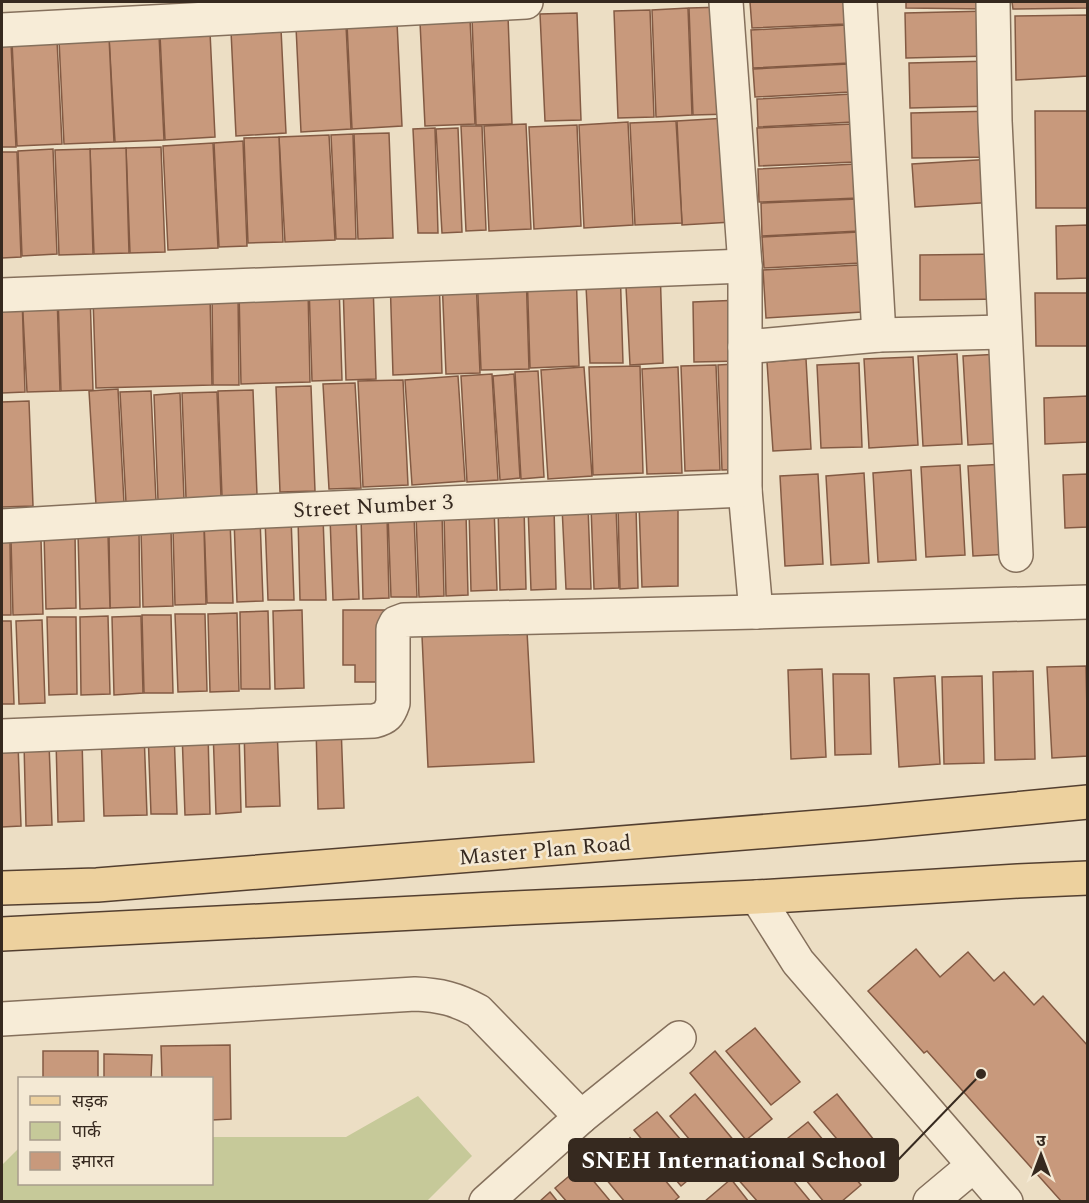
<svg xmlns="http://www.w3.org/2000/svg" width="1089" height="1203" font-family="Spectral,'Noto Sans Devanagari',serif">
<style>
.green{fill:#c6c999}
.building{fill:#c8997c;stroke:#835a43;stroke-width:1.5}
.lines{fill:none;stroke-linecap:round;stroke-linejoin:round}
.minor-casing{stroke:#85705c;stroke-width:36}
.major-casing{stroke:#533f30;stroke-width:36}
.minor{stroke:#f7ecd7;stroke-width:33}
.major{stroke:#edd19e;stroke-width:33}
.labels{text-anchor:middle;stroke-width:5;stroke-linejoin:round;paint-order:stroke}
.street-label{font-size:22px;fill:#36291f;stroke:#f4e9d4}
.leader{fill:none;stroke:#36291f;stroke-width:2}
.callout-dot{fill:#36291f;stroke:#f4e9d4;stroke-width:2}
.callout{fill:#36291f;stroke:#36291f;stroke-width:2}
.callout-label{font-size:24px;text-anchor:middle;font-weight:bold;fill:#fff}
</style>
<rect width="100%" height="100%" fill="#ecdec4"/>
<!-- green -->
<polygon class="green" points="418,1096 472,1156 427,1201 2,1201 2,1165 19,1148 20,1184 212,1184 212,1137 346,1137"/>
<!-- building -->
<g class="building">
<polygon points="750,2 844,2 845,24 752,28"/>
<polygon points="906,2 987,2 987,9 906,8"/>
<polygon points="1012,2 1088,2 1088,8 1013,9"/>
<polygon points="726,7 730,114 693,115 689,8"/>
<polygon points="688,8 692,115 656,117 652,10"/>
<polygon points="650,10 654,117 618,118 614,11"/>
<polygon points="989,11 990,56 906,58 905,13"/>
<polygon points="577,13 581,120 545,121 540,14"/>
<polygon points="1088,15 1088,76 1016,80 1015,16"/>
<polygon points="508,16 512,124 476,125 472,18"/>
<polygon points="470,19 475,124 425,126 420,22"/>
<polygon points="397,22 402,126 352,129 347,24"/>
<polygon points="346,25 351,129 301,132 296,27"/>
<polygon points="847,25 849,63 753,68 751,30"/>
<polygon points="281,29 286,133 236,136 231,31"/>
<polygon points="210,32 215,137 165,140 160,35"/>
<polygon points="159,35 164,140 115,142 109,37"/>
<polygon points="109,37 114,142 64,144 59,40"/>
<polygon points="57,40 62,144 17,146 12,42"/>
<polygon points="2,43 11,43 16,147 2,147"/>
<polygon points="992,61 993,106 910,108 909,63"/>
<polygon points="848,64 850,92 755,97 753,69"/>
<polygon points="852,94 853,122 758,127 757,99"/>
<polygon points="995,111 996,157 912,158 911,113"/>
<polygon points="1035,111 1088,111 1088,208 1036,208"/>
<polygon points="727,118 732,222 682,225 677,121"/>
<polygon points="676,121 682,223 635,225 630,123"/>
<polygon points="628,122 633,225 584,228 579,125"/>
<polygon points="526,124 531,229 489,231 484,126"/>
<polygon points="853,124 855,162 759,166 757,128"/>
<polygon points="577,125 581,226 534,229 529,127"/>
<polygon points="461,126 482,126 486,230 466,231"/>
<polygon points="435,128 438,233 418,233 413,129"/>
<polygon points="458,128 462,232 442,233 436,129"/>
<polygon points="389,133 393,238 358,239 354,134"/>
<polygon points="353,134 356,239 336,239 331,135"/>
<polygon points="329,135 335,240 285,242 279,137"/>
<polygon points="279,137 283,242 248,243 244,138"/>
<polygon points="243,141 247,246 219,247 214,143"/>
<polygon points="213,143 218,248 168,250 163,146"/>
<polygon points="161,147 165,252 130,253 126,148"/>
<polygon points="126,148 129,253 94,254 90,149"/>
<polygon points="53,149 57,254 22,256 18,151"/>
<polygon points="90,149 93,254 59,255 55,150"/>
<polygon points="2,152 17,152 21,257 2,258"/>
<polygon points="993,159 996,202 915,207 912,164"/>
<polygon points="856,164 858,198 759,202 758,169"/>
<polygon points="857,199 859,231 762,236 761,203"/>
<polygon points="1088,225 1088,278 1057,279 1056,226"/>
<polygon points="859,232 861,263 764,268 762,237"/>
<polygon points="1005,254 1006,299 920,300 920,255"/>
<polygon points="620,265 623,363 590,363 585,267"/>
<polygon points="859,265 862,312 766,318 763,270"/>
<polygon points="660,266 663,363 630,365 625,267"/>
<polygon points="576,267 579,366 530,368 527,269"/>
<polygon points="526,270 529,369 481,370 477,272"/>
<polygon points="439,274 442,373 393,375 390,276"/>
<polygon points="476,278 480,373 446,374 442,279"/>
<polygon points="373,282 376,379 346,380 343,284"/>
<polygon points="339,284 342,380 312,381 309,285"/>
<polygon points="308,289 310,382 241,384 239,290"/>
<polygon points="238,290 239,385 213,385 212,291"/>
<polygon points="90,293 93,390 61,391 58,295"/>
<polygon points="1035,293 1088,293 1088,346 1036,346"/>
<polygon points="57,294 60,391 27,392 22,295"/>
<polygon points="210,295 212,385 96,388 93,298"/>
<polygon points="22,296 25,392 2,393 2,297"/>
<polygon points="741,300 742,361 694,362 693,302"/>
<polygon points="957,354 962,444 923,446 918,356"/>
<polygon points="1001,354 1006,443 968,445 963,356"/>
<polygon points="913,357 918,445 869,448 864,359"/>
<polygon points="806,359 811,449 773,451 767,362"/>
<polygon points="753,363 757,469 722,470 718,365"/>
<polygon points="859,363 862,447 821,448 817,365"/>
<polygon points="716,365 720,470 685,471 681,366"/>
<polygon points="640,366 643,473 593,475 589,367"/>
<polygon points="584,367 592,476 548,479 541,370"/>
<polygon points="678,367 682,473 647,474 642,369"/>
<polygon points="538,371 544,477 521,479 515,372"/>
<polygon points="492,374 498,480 467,482 461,376"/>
<polygon points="514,374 520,478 500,480 493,376"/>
<polygon points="458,376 465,481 412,485 405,380"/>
<polygon points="403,380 408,485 363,487 358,381"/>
<polygon points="355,383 361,488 329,489 323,384"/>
<polygon points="311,386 315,491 280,492 276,387"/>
<polygon points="118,389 124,503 96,505 89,391"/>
<polygon points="253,390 257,495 222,496 218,391"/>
<polygon points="151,391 156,501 126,503 120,392"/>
<polygon points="217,392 221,497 186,498 182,393"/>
<polygon points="180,393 184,499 158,500 154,395"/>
<polygon points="1088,396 1088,442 1045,444 1044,398"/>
<polygon points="29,401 33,506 2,507 2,402"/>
<polygon points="1006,464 1011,554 973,556 968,466"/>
<polygon points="960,465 965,555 926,557 921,467"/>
<polygon points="911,470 916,560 878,562 873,473"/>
<polygon points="864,473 869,563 831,565 826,476"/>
<polygon points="818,474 823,564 785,566 780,476"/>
<polygon points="1088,474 1088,527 1065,528 1063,475"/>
<polygon points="678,502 678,586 642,587 639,504"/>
<polygon points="636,505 638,588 620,589 618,506"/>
<polygon points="588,506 591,589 566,589 562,507"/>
<polygon points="591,506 616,506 619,588 594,589"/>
<polygon points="494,507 497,590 471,591 469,508"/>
<polygon points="498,507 524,507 526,589 500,590"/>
<polygon points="528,507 554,507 556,589 531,590"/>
<polygon points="442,513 444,596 419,597 416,514"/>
<polygon points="466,513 468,595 446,596 444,514"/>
<polygon points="414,514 417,597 391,597 388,515"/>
<polygon points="387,515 389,598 363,599 361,516"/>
<polygon points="291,517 294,600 268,600 265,518"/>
<polygon points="323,517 326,600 300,600 298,518"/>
<polygon points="330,517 356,517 359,599 333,600"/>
<polygon points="260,518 263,601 237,602 234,519"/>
<polygon points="230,520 233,603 207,603 204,521"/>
<polygon points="173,529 204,529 206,604 175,605"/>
<polygon points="171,530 173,606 143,607 141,531"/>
<polygon points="139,531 140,607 110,608 109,532"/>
<polygon points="44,533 75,533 76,608 46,609"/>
<polygon points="78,533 108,533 110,608 80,609"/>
<polygon points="2,539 10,539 11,615 2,615"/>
<polygon points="11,539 41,539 43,614 13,615"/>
<polygon points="302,610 304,688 275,689 273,611"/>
<polygon points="343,610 390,610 390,682 355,682 355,665 343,665"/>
<polygon points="268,611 270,689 241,689 240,612"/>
<polygon points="237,613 239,691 210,692 208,614"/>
<polygon points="175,614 205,614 207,691 178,692"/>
<polygon points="142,615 171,615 173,693 144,693"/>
<polygon points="108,616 110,694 81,695 80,617"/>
<polygon points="141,616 143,693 114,695 112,617"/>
<polygon points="47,617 76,617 77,694 49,695"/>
<polygon points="42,620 45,703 19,704 16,621"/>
<polygon points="2,621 11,621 14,704 2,704"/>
<polygon points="527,631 534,762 428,767 422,636"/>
<polygon points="1086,666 1088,756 1052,758 1047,667"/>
<polygon points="822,669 826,757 791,759 788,670"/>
<polygon points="1033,671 1035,759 995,760 993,672"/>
<polygon points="833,674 869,674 871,754 835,755"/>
<polygon points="935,676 940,764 899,767 894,678"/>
<polygon points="982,676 984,763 944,764 942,677"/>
<polygon points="341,725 344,808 318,809 316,726"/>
<polygon points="277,727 280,806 246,807 244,728"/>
<polygon points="213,730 239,730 241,812 216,814"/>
<polygon points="174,731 177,814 151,814 148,732"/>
<polygon points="144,732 147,815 104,816 101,734"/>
<polygon points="182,732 208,732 210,814 185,815"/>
<polygon points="82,738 84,821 58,822 56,739"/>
<polygon points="24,743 49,743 52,825 26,826"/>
<polygon points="2,744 18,744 21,826 2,827"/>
<polygon points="916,949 940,977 968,952 994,981 1004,972 1034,1005 1043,996 1088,1046 1088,1202 1062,1202 927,1051 924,1053 868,991"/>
<polygon points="755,1028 800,1082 771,1105 726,1051"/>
<polygon points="230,1045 231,1119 212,1120 212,1078 162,1078 161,1046"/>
<rect x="43" y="1051" width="55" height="27"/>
<polygon points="715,1051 772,1119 746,1140 690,1073"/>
<polygon points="104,1054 152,1055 151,1078 104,1078"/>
<polygon points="695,1094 735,1142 709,1163 670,1116"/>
<polygon points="837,1094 874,1140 853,1158 814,1112"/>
<polygon points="657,1112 704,1167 681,1186 634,1130"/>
<polygon points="808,1122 861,1185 841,1202 824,1202 778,1146"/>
<polygon points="630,1138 679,1197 673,1202 625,1202 596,1167"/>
<polygon points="768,1150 811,1202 758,1202 736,1177"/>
<polygon points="581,1166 611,1202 567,1202 555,1188"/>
<polygon points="731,1179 749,1202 704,1202"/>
<polygon points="550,1192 558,1202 539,1202"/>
</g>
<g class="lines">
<!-- minor casing -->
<g class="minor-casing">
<g id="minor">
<polyline points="726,2 745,266 745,490 756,612"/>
<polyline points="860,2 879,335"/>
<polyline points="993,2 995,121 1016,555"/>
<polyline points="2,30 526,2"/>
<polyline points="2,295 745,266"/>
<polyline points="745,347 879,335 1004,332"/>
<polyline points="2,526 220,513 745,490"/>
<path d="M2,736L374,721C386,718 389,715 393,703V629L396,623L404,620L756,612L1088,602"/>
<polyline points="757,897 798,962 1006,1202"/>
<path d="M2,1019L415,994C440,995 456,999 478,1011L581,1117L486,1202"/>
<polyline points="581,1117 679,1038"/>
<polyline points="930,1202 973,1166"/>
</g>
</g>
<!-- major casing -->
<g class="major-casing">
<g id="major">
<polyline points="2,888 97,885 869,823 1088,802"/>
<polyline points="2,934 493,909 757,897 1018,881 1088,878"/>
</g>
</g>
<!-- minor -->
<use href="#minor" class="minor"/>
<!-- major -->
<use href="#major" class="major"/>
</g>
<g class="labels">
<!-- street labels -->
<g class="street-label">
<text transform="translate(373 505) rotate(-3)" y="8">Street Number 3</text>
<text transform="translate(545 849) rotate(-5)" y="8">Master Plan Road</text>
</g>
</g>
<!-- callouts -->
<path class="leader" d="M981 1074L898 1160"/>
<circle class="callout-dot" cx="981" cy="1074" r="6"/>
<rect class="callout" x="569" y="1139" width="329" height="42" rx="6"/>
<g class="callout-label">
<text x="734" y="1168">SNEH International School</text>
</g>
<!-- border -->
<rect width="1089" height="1203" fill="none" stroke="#36291f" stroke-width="6"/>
<!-- legend -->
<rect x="18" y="1077" width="195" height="108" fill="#f4e9d4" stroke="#a89c8c" stroke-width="1.5"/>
<rect x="30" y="1096" width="30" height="9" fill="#edd19e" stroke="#a89c8c" stroke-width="1.5"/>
<text x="72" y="1107" font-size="18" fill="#36291f">सड़क</text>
<rect x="30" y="1122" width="30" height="18" fill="#c6c999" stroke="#a89c8c" stroke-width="1.5"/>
<text x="72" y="1137" font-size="18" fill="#36291f">पार्क</text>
<rect x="30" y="1152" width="30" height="18" fill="#c8997c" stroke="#a89c8c" stroke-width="1.5"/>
<text x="72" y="1167" font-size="18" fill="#36291f">इमारत</text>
<!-- north arrow -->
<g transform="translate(1041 1155)" stroke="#f4e9d4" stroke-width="4.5" paint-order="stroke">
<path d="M0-4.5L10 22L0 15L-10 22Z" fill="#36291f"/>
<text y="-9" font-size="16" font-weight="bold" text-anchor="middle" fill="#36291f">उ</text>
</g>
</svg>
